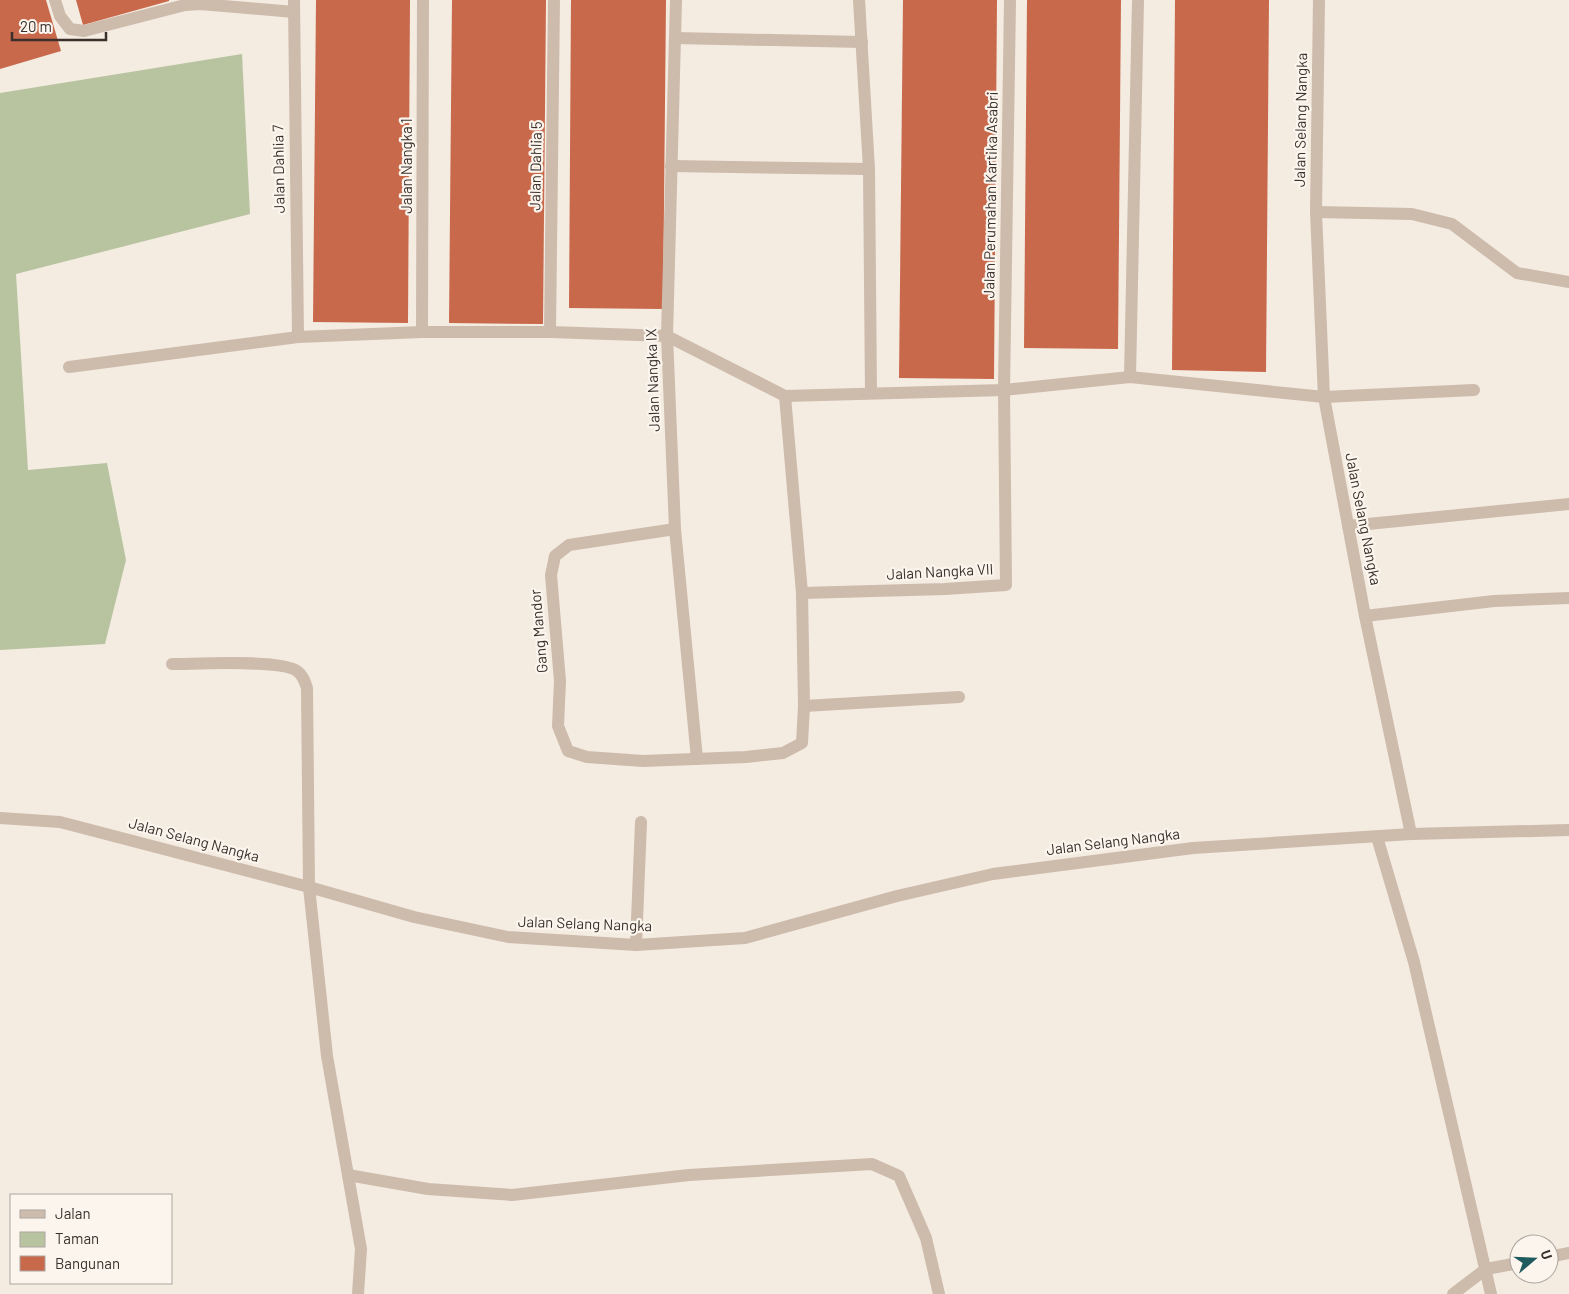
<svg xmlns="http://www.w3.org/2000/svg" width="1569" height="1294" font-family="Barlow,sans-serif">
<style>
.green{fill:#b8c4a0}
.building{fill:#c8694b}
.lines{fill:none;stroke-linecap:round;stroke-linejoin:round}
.minor{stroke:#cdbbac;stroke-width:12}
.labels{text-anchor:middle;stroke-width:4.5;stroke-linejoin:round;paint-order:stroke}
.street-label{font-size:15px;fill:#3b302b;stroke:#fbf5ee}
</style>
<rect width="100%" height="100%" fill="#f4ebe1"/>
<!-- green -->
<polygon class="green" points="242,54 250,214 16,274 28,470 107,463 126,560 105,644 0,650 0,93"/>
<!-- building -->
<g class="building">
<polygon points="0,0 46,0 61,51 0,69"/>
<polygon points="76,0 169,0 169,1 83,25"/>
<polygon points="316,0 410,0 408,323 313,322"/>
<polygon points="452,0 546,0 543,324 449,323"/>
<polygon points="571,0 666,0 663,309 569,308"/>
<polygon points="903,0 997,0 994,379 899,378"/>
<polygon points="1027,0 1121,0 1118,349 1024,348"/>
<polygon points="1175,0 1269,0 1266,372 1172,370"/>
</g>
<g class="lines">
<!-- minor -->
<g class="minor">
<polyline points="55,0 60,16 70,29 84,31 185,5 200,4 294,12"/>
<polyline points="294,0 298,337"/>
<polyline points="676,0 667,336 675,529 697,759"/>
<polyline points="859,0 869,169 871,393"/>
<polyline points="675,38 862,42"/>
<polyline points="671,166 869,169"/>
<polyline points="1316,212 1412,214 1452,224 1517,273 1569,282"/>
<polyline points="422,332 423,0"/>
<polyline points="550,332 554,0"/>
<polyline points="69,367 298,337 422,332 550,332 667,336 785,396 1004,390 1130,377 1324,397 1474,390"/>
<polyline points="1130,377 1138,0"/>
<polyline points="1348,526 1569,504"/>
<polyline points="675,529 569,545 555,556 551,575 560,681 558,726 568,751 587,757 643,761 746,757 783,753 802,743 804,706 802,593 785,396"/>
<polyline points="802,593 945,589 1006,585 1004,390 1010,0"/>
<polyline points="1365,616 1494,601 1569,598"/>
<path d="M172,664C196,664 281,659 297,671C303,675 305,682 307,688L309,887L327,1056L361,1249L358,1294"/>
<polyline points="804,706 959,697"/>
<polyline points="0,818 60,822 309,887 414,917 508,937 636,945 745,938 897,896 993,874 1193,848 1411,834 1365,616 1324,397 1316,212 1319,0"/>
<polyline points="1411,834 1569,830"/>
<polyline points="1377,837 1414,962 1491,1294"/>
<polyline points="636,945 641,822"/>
<polyline points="348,1175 428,1189 512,1195 689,1175 872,1164 899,1176 926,1238 939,1294"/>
<polyline points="1549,1257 1569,1253"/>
<polyline points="1453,1294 1486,1269 1519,1263"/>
</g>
</g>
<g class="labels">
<!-- street labels -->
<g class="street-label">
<text transform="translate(1301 120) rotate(-89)" y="5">Jalan Selang Nangka</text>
<text transform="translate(407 166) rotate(-90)" y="5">Jalan Nangka 1</text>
<text transform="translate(536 166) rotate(-89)" y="5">Jalan Dahlia 5</text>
<text transform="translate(279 169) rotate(-91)" y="5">Jalan Dahlia 7</text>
<text transform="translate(991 195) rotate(-89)" y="5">Jalan Perumahan Kartika Asabri</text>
<text transform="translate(653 380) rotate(-92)" y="5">Jalan Nangka IX</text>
<text transform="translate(1363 519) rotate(79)" y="5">Jalan Selang Nangka</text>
<text transform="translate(940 572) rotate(-3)" y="5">Jalan Nangka VII</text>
<text transform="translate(539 631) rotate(-95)" y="5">Gang Mandor</text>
<text transform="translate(194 840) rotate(15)" y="5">Jalan Selang Nangka</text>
<text transform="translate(1113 842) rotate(-7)" y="5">Jalan Selang Nangka</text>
<text transform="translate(585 924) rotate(2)" y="5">Jalan Selang Nangka</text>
</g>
</g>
<!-- legend -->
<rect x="10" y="1194" width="162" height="90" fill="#fbf5ee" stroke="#aea6a0"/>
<rect x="20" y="1210" width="25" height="8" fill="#cdbbac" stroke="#aea6a0"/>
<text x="55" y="1219" font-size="15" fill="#3b302b">Jalan</text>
<rect x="20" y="1232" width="25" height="15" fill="#b8c4a0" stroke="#aea6a0"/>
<text x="55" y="1244" font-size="15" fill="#3b302b">Taman</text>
<rect x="20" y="1256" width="25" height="15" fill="#c8694b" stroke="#aea6a0"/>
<text x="55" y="1269" font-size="15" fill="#3b302b">Bangunan</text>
<!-- north arrow -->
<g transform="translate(1534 1259) rotate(71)"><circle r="24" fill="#fbf5ee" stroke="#aea6a0"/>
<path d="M0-4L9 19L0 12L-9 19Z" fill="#1f5a5e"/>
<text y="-8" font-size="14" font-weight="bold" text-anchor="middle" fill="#3b302b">U</text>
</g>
<!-- scale -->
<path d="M12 32v8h94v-8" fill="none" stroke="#3b302b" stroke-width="2.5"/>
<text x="20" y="32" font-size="15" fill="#3b302b" stroke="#fbf5ee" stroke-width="4" paint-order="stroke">20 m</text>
</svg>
